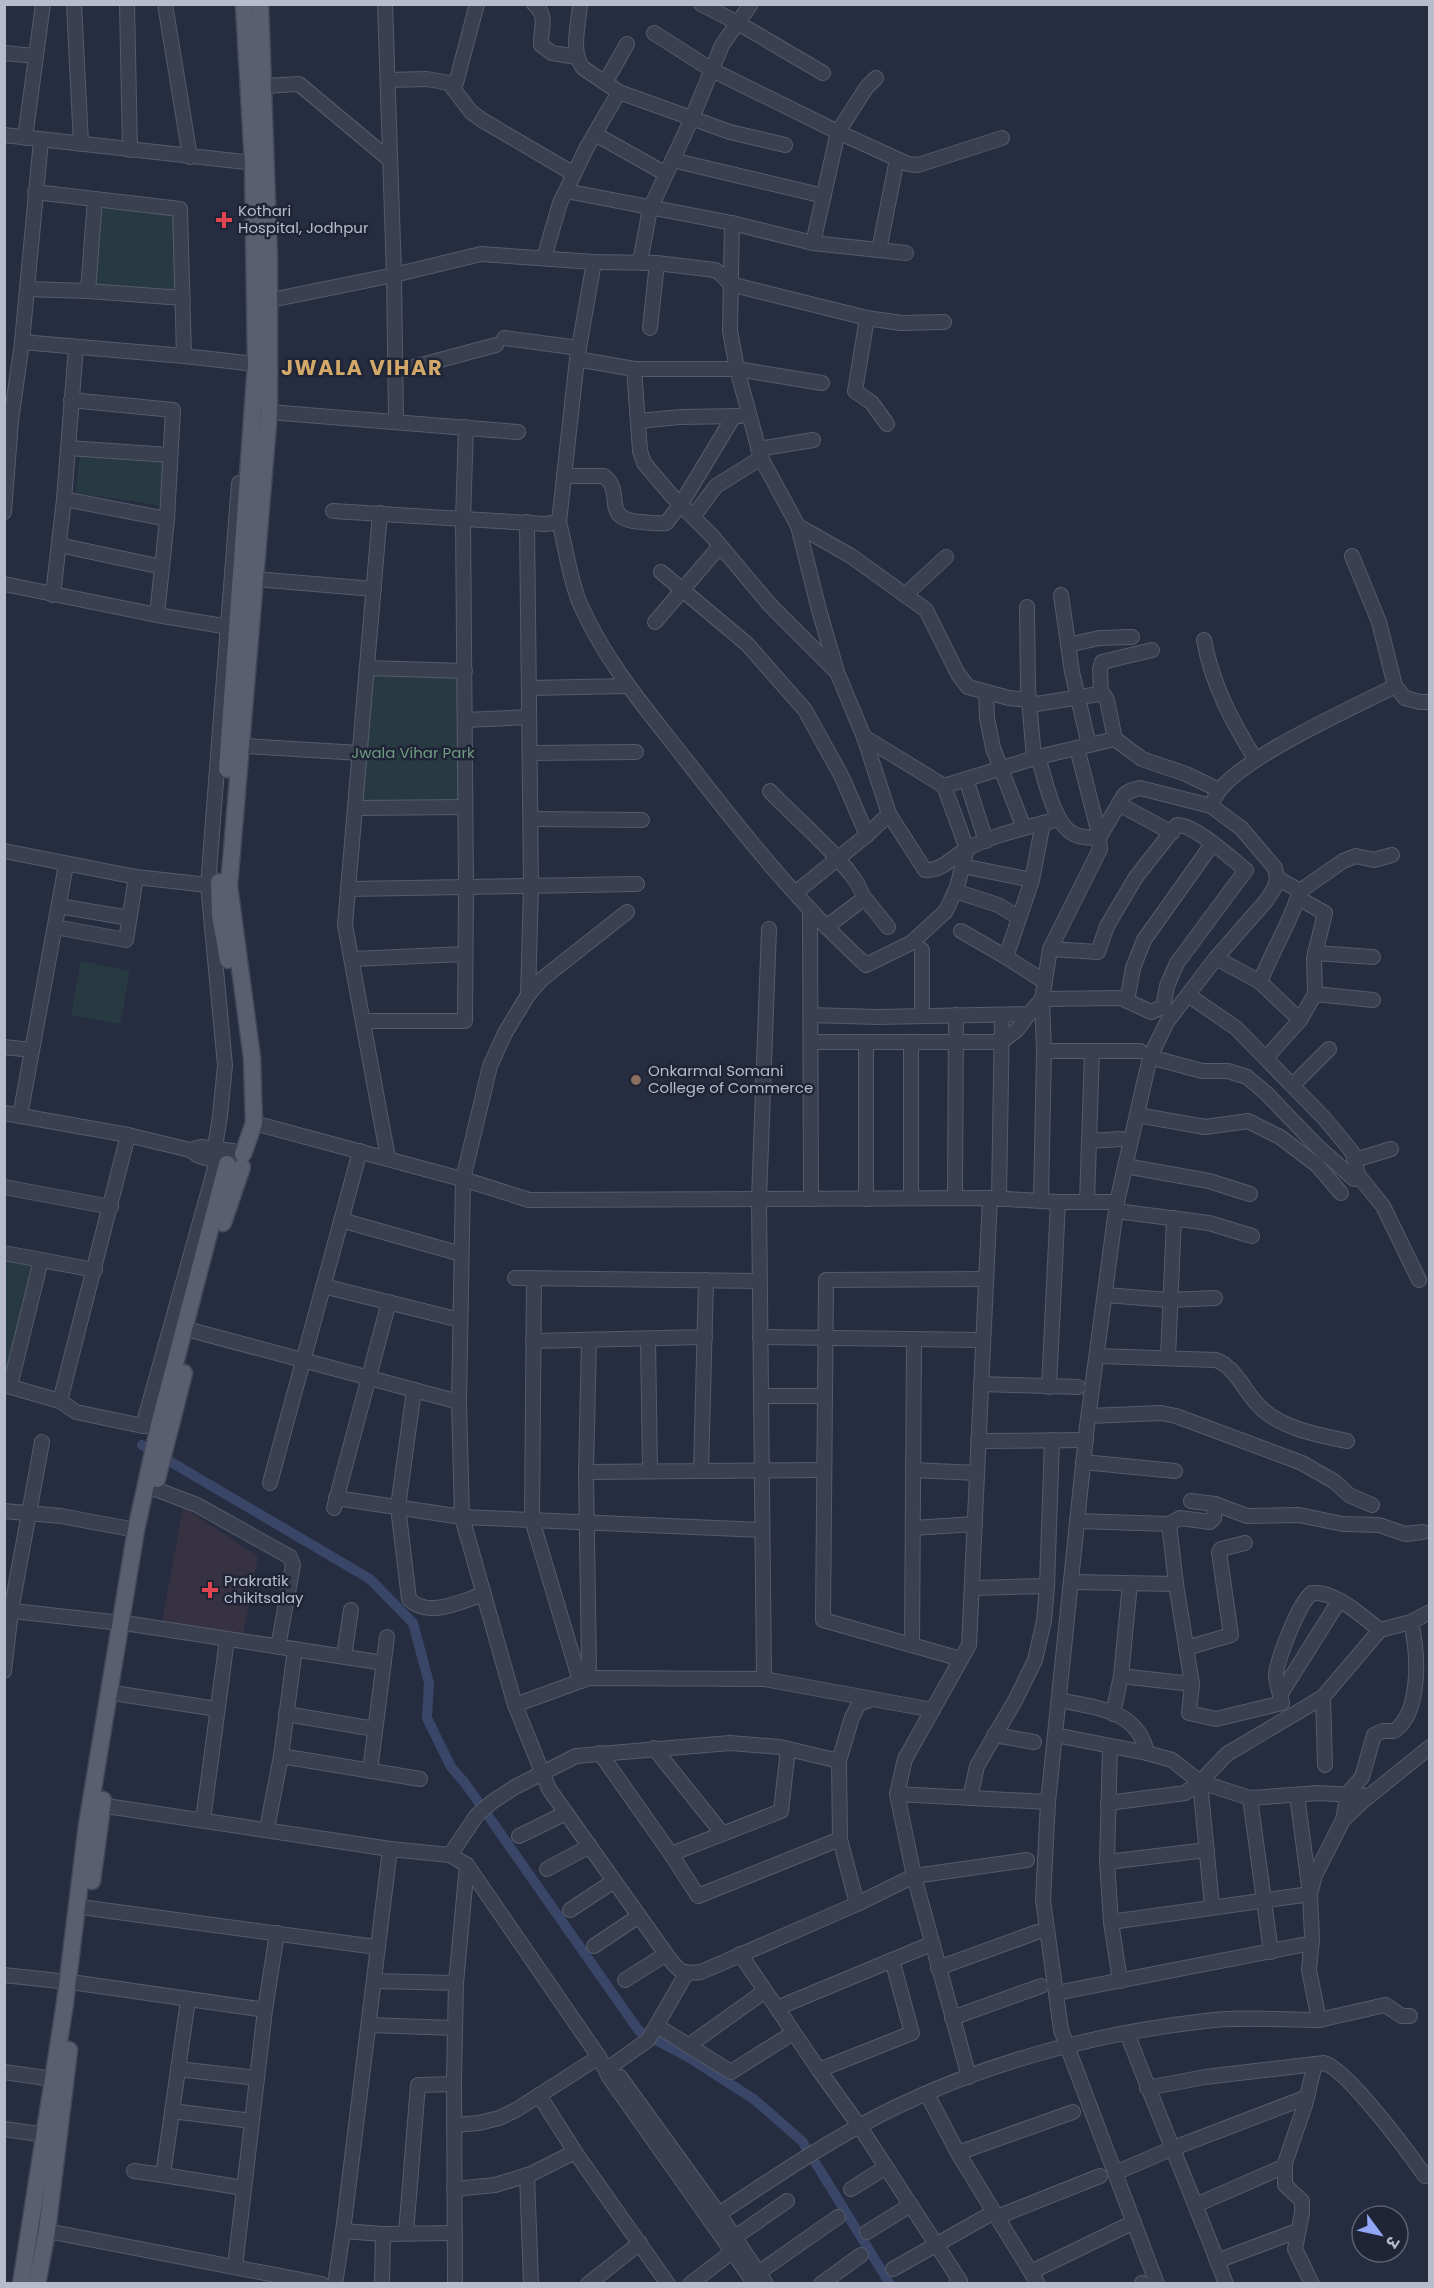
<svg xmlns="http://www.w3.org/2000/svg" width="1434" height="2288" font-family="Poppins,'Noto Sans Devanagari',sans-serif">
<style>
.medical{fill:#373241}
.green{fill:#283a41}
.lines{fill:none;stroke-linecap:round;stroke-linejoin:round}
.canal{stroke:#3a4667;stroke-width:10}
.minor-casing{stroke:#555b6b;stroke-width:16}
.major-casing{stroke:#444959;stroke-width:19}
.minor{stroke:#3b4050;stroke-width:14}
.major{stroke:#595f70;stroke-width:16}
.health-dot{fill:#e0444e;stroke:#1f2536;stroke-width:2}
.education-dot{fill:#8d6e63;stroke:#1f2536;stroke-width:2}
.labels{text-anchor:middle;stroke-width:5;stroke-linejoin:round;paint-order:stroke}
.poi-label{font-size:15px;fill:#b7bbcb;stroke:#1f2536;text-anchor:start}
.park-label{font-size:15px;fill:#6f9b80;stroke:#1f2536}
.district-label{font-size:21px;font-weight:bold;letter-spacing:1.5px;fill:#d3a969;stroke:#1f2536}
</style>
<rect width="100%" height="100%" fill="#262d40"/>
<!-- medical -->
<polygon class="medical" points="183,1507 258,1556 243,1636 162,1623"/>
<!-- green -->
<g class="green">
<polygon points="101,207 174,213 176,290 95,284"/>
<polygon points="80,450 175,462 171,507 76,493"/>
<polygon points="367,668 465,671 465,807 356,808"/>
<polygon points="81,961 130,971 120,1024 71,1015"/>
<polygon points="4,1258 33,1264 5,1383 4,1382"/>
</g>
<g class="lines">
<!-- canal -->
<polyline class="canal" points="142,1445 370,1579 413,1623 429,1683 427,1718 451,1767 465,1783 639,2031 690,2058 755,2100 802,2141 890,2284"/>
<!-- minor casing -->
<g class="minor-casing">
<g id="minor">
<polyline points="74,4 81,144"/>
<polyline points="127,4 130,150"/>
<polyline points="165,4 190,157"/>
<polyline points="385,4 394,275 396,420"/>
<path d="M534,4C549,17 540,29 541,45L552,53L577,57"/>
<path d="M580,4C579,24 570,51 583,68L619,92"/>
<polyline points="701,4 738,23 823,73"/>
<polyline points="4,53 35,56"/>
<polyline points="876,78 866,88 838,132 908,164 918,165 1002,138"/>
<polyline points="388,80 427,79 449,83 471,112 482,120 574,174"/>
<polyline points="456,83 477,4"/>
<polyline points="605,83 627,44"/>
<polyline points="263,86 299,84 390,160"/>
<polyline points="595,134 666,174"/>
<polyline points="4,135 263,164"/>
<polyline points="25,138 43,4"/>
<polyline points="672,160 824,196"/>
<polyline points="566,191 732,223"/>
<polyline points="35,192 180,209 184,356"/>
<polyline points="813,243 906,253"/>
<polyline points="879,250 897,159"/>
<polyline points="544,258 560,203 587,147 619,92 730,132 785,145"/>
<polyline points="594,262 577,359 634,369"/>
<polyline points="640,262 650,209 692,118 722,45 751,4"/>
<polyline points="27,289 88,291 183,298"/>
<polyline points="88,291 95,199"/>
<polyline points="261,302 394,275 481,254 594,262 657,263 715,270 721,274 730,284 867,318 855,391 872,403 887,424"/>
<polyline points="867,318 901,323 944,322"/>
<polyline points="650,328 657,263"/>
<polyline points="504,338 579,348"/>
<polyline points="22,342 184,356 256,364"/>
<polyline points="395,372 496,345"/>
<polyline points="822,383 737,369 634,369 640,451 644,463 672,496 712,536 770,605 836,671"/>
<polyline points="71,400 173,410 167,519 157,615"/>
<polyline points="269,412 518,432"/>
<polyline points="638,421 680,417 741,416"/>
<polyline points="68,448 170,455"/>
<polyline points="758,449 813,440"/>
<path d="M564,476H604C626,493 599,520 642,522C650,523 658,524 666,523L681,504L734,416"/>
<polyline points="64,499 167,519"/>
<path d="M333,511L545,524L559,522C566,548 570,582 581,606C607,664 647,710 686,760C742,832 798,903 866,965L911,943L946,911L957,887L967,849L944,786L864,737L837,672L819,610L798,526L761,458L737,369L730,331L732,223L813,243L838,132L712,70L654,33"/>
<polyline points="4,512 11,421 22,342 41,140"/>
<polyline points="380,513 345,925 388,1158"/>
<polyline points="693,517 716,486 761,458"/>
<polyline points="527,522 531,887 528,995"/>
<polyline points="559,522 577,359"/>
<polyline points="798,526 851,556 926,610 958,674 968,687 1009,698 1029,700"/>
<polyline points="59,545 162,567"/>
<polyline points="1352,556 1379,622 1395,686 1405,698 1420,702 1430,702"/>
<polyline points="661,572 747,644 805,710 842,777 867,835"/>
<polyline points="255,579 374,589"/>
<polyline points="4,584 157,615 235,628"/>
<polyline points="53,595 64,499 76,347"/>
<polyline points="905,595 946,557"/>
<polyline points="1061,595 1072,672 1089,745"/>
<polyline points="1027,607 1028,688 1034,758"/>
<polyline points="655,622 720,546"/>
<path d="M1204,640C1212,684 1232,722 1256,760"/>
<polyline points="1068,645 1099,638 1132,637"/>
<polyline points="367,668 465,671"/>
<polyline points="529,688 628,686"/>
<polyline points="986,692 987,718 993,748 1024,828"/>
<polyline points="1101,694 1100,669 1102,662 1152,650"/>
<polyline points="1030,705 1099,694 1104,695 1107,700 1115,739"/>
<polyline points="465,720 529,717"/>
<path d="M864,737L889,814L925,870C940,872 953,857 965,850C993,834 1027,828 1058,819"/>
<polyline points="231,745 360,753"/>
<polyline points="530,753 636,752"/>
<path d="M1038,757C1045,778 1053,822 1072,833C1080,838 1090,838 1099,838L1124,795L1130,791L1140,788L1211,806L1241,828L1275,868L1277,878L1275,887L1266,901L1216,958L1167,1022L1150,1057L1117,1202L1087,1426L1048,1802L1043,1900L1061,2030L1157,2284"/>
<polyline points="966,779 986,841"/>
<polyline points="944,786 1038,757 1115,739 1142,759 1186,774 1219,790"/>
<path d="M770,791C786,810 868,878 862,900L826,927"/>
<path d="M1215,797C1234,760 1355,707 1395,686"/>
<polyline points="1119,804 1172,833"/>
<polyline points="356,808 465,807"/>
<polyline points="531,819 642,820"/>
<polyline points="4,851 136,877 208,885 216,888"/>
<polyline points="962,866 1032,880"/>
<polyline points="1277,878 1300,891 1343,861 1356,856 1374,860 1392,855"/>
<polyline points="349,889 637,884"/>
<polyline points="955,891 998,905 1018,917"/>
<polyline points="795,893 867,835 889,814"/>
<polyline points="863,896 888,927"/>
<polyline points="59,906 129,918"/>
<polyline points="810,910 811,1199"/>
<polyline points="55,927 126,940 136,877"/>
<polyline points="961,931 1006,957 1045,982"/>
<polyline points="1315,953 1373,957"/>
<polyline points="1006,957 1032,880 1043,823"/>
<polyline points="1216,958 1260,982 1300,1020"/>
<polyline points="352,959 465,954"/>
<path d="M1260,982C1272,952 1291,921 1300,891"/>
<polyline points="1315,994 1373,1000"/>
<polyline points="1188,995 1236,1028 1324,1118 1349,1148 1353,1154 1358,1175 1383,1206 1419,1280"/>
<polyline points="1127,1001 1133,968 1144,940 1213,843"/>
<path d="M811,1015L877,1017L1029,1014L1042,999L1121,998L1151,1012L1163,1007L1167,986L1177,963L1246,870C1232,859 1194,824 1177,825L1136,877L1107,926L1098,952L1050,949"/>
<polyline points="922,1016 922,950"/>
<polyline points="363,1021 465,1021 466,888 463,519 466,427"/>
<polyline points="811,1042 1001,1042 1017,1030 1029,1014"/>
<polyline points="866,1042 866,1199"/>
<polyline points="4,1047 32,1050"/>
<polyline points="1044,1051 1140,1051"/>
<polyline points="1150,1057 1202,1071 1228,1071 1247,1077 1266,1093 1317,1146 1354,1179 1358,1175"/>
<polyline points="1266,1058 1300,1020 1315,994 1314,958 1325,913 1298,898"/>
<polyline points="1293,1085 1329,1049"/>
<polyline points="4,1113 128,1135 190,1150 199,1156 224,1163"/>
<polyline points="1137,1115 1205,1127 1248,1121 1280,1137 1317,1165 1341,1193"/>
<polyline points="20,1116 66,865"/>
<polyline points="254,1123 469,1181 529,1200 990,1198 1058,1202 1117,1202"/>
<polyline points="1089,1141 1121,1139"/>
<polyline points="215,1147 220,1116 225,1065 208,885 239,483"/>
<polyline points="190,1150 201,1147 233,1151"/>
<polyline points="1355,1160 1391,1149"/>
<polyline points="1125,1166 1209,1181 1250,1194"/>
<polyline points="4,1187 111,1207"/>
<polyline points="911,1198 911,1043"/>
<polyline points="955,1198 956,1015"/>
<polyline points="999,1199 1002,1015"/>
<polyline points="1041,1200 1044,1051 1042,999 1050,949 1100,849 1098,830 1077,748"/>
<polyline points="1087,1202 1092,1051"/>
<polyline points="1116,1211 1209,1223 1252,1236"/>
<polyline points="341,1220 461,1254"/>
<polyline points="4,1253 95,1270"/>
<polyline points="515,1278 760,1281"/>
<polyline points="534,1278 532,1520 580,1681"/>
<polyline points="323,1286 460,1320"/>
<polyline points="1105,1295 1169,1300 1215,1298"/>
<polyline points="194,1331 459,1402 463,1179 490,1066 505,1033 528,995 542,979 627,912"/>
<polyline points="760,1337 983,1340"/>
<polyline points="648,1339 650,1471"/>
<polyline points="533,1341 705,1337"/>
<path d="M1097,1356L1216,1360C1236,1367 1245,1393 1260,1407C1282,1429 1319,1435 1347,1441"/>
<polyline points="1168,1357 1174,1218"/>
<polyline points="981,1384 1078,1387"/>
<polyline points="4,1385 60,1401 76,1412 143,1426 151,1425"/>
<polyline points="10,1386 41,1260"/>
<polyline points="1049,1387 1058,1202"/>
<path d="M414,1390L398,1507L409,1599C428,1619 461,1601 484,1594"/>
<polyline points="761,1396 825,1396"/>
<polyline points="60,1401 128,1135"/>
<polyline points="1089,1416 1161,1413 1176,1416 1302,1463 1335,1482 1349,1495 1372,1505"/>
<polyline points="143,1426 217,1161"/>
<polyline points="978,1441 1086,1440"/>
<polyline points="1083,1462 1175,1471"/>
<polyline points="913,1470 977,1473"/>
<polyline points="701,1471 824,1470"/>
<polyline points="586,1472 589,1340"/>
<polyline points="270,1483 360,1151"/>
<polyline points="155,1489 197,1505 290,1557 293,1565 278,1647"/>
<polyline points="336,1498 462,1517 459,1402"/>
<polyline points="1191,1501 1215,1504 1247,1516 1299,1515 1343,1524 1379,1525 1405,1534 1423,1532"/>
<polyline points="334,1508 389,1302"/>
<polyline points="4,1511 61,1516 136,1530"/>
<polyline points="1077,1521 1169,1524 1180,1518 1210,1522 1214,1518 1215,1504"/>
<path d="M1169,1524L1176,1584L1192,1684L1189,1713L1216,1719L1282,1703C1280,1694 1276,1683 1276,1675C1277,1660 1300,1600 1312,1593C1337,1591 1362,1617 1380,1630"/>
<polyline points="913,1528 975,1524"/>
<polyline points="762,1530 462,1517 515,1705 589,1678 764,1679 759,1199 769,929"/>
<polyline points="1072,1582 1176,1584"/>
<polyline points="972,1588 1047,1586 1052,1440"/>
<polyline points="4,1610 121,1623"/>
<polyline points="1411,1622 1430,1612"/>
<polyline points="131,1624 384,1663"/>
<polyline points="912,1645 914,1340"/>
<polyline points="1186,1648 1231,1635 1219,1552 1221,1549 1245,1543"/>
<polyline points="344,1656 351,1610"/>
<polyline points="961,1659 823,1620 826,1280 986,1279"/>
<polyline points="4,1671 11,1611 42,1442"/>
<polyline points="1121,1676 1192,1684"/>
<polyline points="764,1679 933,1710"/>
<polyline points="580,1681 589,1667 586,1472 701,1471 706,1280"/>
<polyline points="120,1694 217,1709"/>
<polyline points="1280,1695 1339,1601"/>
<polyline points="1323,1697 1325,1765"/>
<path d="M1059,1700C1095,1708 1138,1709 1147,1753"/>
<path d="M515,1705L549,1789L666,1954C678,1970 680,1975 701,1972L857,1904L914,1876L897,1794L1048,1802"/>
<polyline points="286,1714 375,1729"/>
<polyline points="1113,1714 1121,1676 1130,1584"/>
<polyline points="994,1735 1034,1742"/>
<polyline points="1055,1735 1147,1753 1172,1760 1200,1782 1250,1798 1319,1793 1369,1796"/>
<polyline points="1110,1747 1107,1862 1111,1922 1120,1981"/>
<polyline points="654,1748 722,1833"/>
<polyline points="600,1753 671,1854 781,1811 788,1749"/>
<polyline points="281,1756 295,1649"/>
<polyline points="370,1771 387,1637"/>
<polyline points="1200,1782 1212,1906"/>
<polyline points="897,1794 905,1759 969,1645 990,1198"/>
<polyline points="970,1798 977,1766 1016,1699 1035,1660 1044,1621 1047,1586"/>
<polyline points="1250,1798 1271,1952"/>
<path d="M1108,1803L1185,1793L1200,1782L1227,1754L1323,1697L1380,1630L1411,1622C1418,1652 1422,1712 1394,1731H1383L1374,1735L1362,1777L1348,1793L1343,1820L1315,1875L1310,1894L1111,1922"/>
<polyline points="93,1804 390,1849 450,1855 467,1865 599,2057 609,2077 755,2284"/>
<polyline points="203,1820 227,1639"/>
<polyline points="1343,1820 1363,1801 1430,1747"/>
<polyline points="267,1829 281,1756 420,1779"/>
<polyline points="519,1836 566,1813"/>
<polyline points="671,1854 698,1896 840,1839"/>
<polyline points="450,1855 477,1815 492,1802 515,1787 576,1756 730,1743 780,1747 839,1761"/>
<polyline points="1107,1862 1207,1850"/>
<polyline points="547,1869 590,1846"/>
<polyline points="857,1904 840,1839 839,1761 852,1717 859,1704 872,1699"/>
<polyline points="88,1908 376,1947"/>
<polyline points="570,1910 614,1881"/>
<polyline points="594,1946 639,1916"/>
<polyline points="740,1954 777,2008 931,1944"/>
<polyline points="938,1968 1037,1932"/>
<polyline points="4,1975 68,1982"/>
<polyline points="625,1980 666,1954"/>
<polyline points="375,1981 456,1983"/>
<polyline points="78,1983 265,2010"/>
<polyline points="1056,1993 1312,1943"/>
<polyline points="188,2000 163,2175 244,2188"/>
<polyline points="777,2008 819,2070 912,2033 892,1960"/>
<polyline points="952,2018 1041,1986"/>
<polyline points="1319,2020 1385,2005 1402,2016 1410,2016"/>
<polyline points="369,2025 455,2028"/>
<polyline points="657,2026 731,2072 793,2033"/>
<path d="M1127,2033C1159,2117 1194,2199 1226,2284"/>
<polyline points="688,2046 765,1991"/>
<polyline points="610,2067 648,2040 686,1974"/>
<polyline points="178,2069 257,2078"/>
<polyline points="819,2070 860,2127 960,2281 956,2284"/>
<polyline points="4,2072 53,2079"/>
<polyline points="620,2077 719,2214 766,2284"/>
<polyline points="969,2077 914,1876 1027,1860"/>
<path d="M1147,2088L1205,2077L1324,2063C1347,2069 1409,2153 1425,2176"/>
<polyline points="927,2094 958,2153 1073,2112"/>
<polyline points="539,2095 575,2152 668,2284"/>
<polyline points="172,2111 252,2121"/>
<polyline points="454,2125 479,2123 499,2118 516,2110 599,2057"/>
<polyline points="4,2129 53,2136"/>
<polyline points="958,2153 1038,2284"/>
<polyline points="134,2171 163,2175"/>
<polyline points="1115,2173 1171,2149 1307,2097"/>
<polyline points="527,2175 531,2284"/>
<polyline points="454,2189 495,2185 531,2174 575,2152"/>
<polyline points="851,2189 886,2167"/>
<polyline points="1196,2205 1285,2166"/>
<polyline points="997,2217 1100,2176"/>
<path d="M710,2220C770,2180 830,2139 896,2107C992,2061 1100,2033 1205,2021C1239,2016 1284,2020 1319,2020L1309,1970L1312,1937L1310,1894L1297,1795"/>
<polyline points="47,2231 322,2284"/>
<polyline points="343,2231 383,2234 382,2284"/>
<polyline points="867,2232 911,2205"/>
<polyline points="406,2233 418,2085 454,2084"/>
<polyline points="383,2234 455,2233"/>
<polyline points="735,2237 787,2201"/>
<polyline points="1217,2261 1297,2231"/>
<polyline points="235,2266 265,2010 277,1933"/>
<polyline points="893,2269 994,2212"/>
<polyline points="1031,2272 1134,2222"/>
<polyline points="758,2273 838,2217"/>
<polyline points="335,2284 343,2231 390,1849"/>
<polyline points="455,2284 454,2080 456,1983 467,1865"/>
<polyline points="588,2284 640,2243"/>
<polyline points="690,2284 732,2252"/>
<polyline points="821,2284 861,2255"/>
<polyline points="1142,2284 1142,2283"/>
<polyline points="1312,2284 1295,2249 1302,2213 1302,2201 1285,2185 1285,2163 1305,2105 1315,2064"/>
</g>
</g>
<!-- major casing -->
<g class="major-casing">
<g id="major">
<polyline points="227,769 256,364 253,164 244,4"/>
<polyline points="219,882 220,915 228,960"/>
<polyline points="243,1154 254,1123 252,1058 229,886 269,412 269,259 260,4"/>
<polyline points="223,1223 242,1167"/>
<polyline points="157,1479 184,1373"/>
<polyline points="92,1881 103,1800"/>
<polyline points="21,2284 65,2003 87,1825 136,1530 159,1425 227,1164"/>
<polyline points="37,2284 47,2231 69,2050"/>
</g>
</g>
<!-- minor -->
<use href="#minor" class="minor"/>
<!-- major -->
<use href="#major" class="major"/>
</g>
<!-- markers -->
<g class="health-dot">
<path d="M221 211h6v6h6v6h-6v6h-6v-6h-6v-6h6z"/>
<path d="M207 1581h6v6h6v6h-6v6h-6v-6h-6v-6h6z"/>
</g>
<circle class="education-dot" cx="636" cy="1080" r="6"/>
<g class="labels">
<!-- poi labels -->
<g class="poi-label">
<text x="238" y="216">Kothari<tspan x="238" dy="17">Hospital, Jodhpur</tspan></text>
<text x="648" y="1076">Onkarmal Somani<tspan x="648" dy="17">College of Commerce</tspan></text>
<text x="224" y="1586">Prakratik<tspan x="224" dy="17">chikitsalay</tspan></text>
</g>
<!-- park labels -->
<g class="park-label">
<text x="413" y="758">Jwala Vihar Park</text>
</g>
<!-- district labels -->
<g class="district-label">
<text x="362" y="375">JWALA VIHAR</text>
</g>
</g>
<!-- border -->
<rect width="1434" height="2288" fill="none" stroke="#b7bbcb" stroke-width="12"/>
<!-- north arrow -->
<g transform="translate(1380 2234) rotate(123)"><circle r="28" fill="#1f2536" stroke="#5c6172" stroke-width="1.5"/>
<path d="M0-4.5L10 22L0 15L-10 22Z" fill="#91a7f6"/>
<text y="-9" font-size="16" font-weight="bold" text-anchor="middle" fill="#b7bbcb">उ</text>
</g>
</svg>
